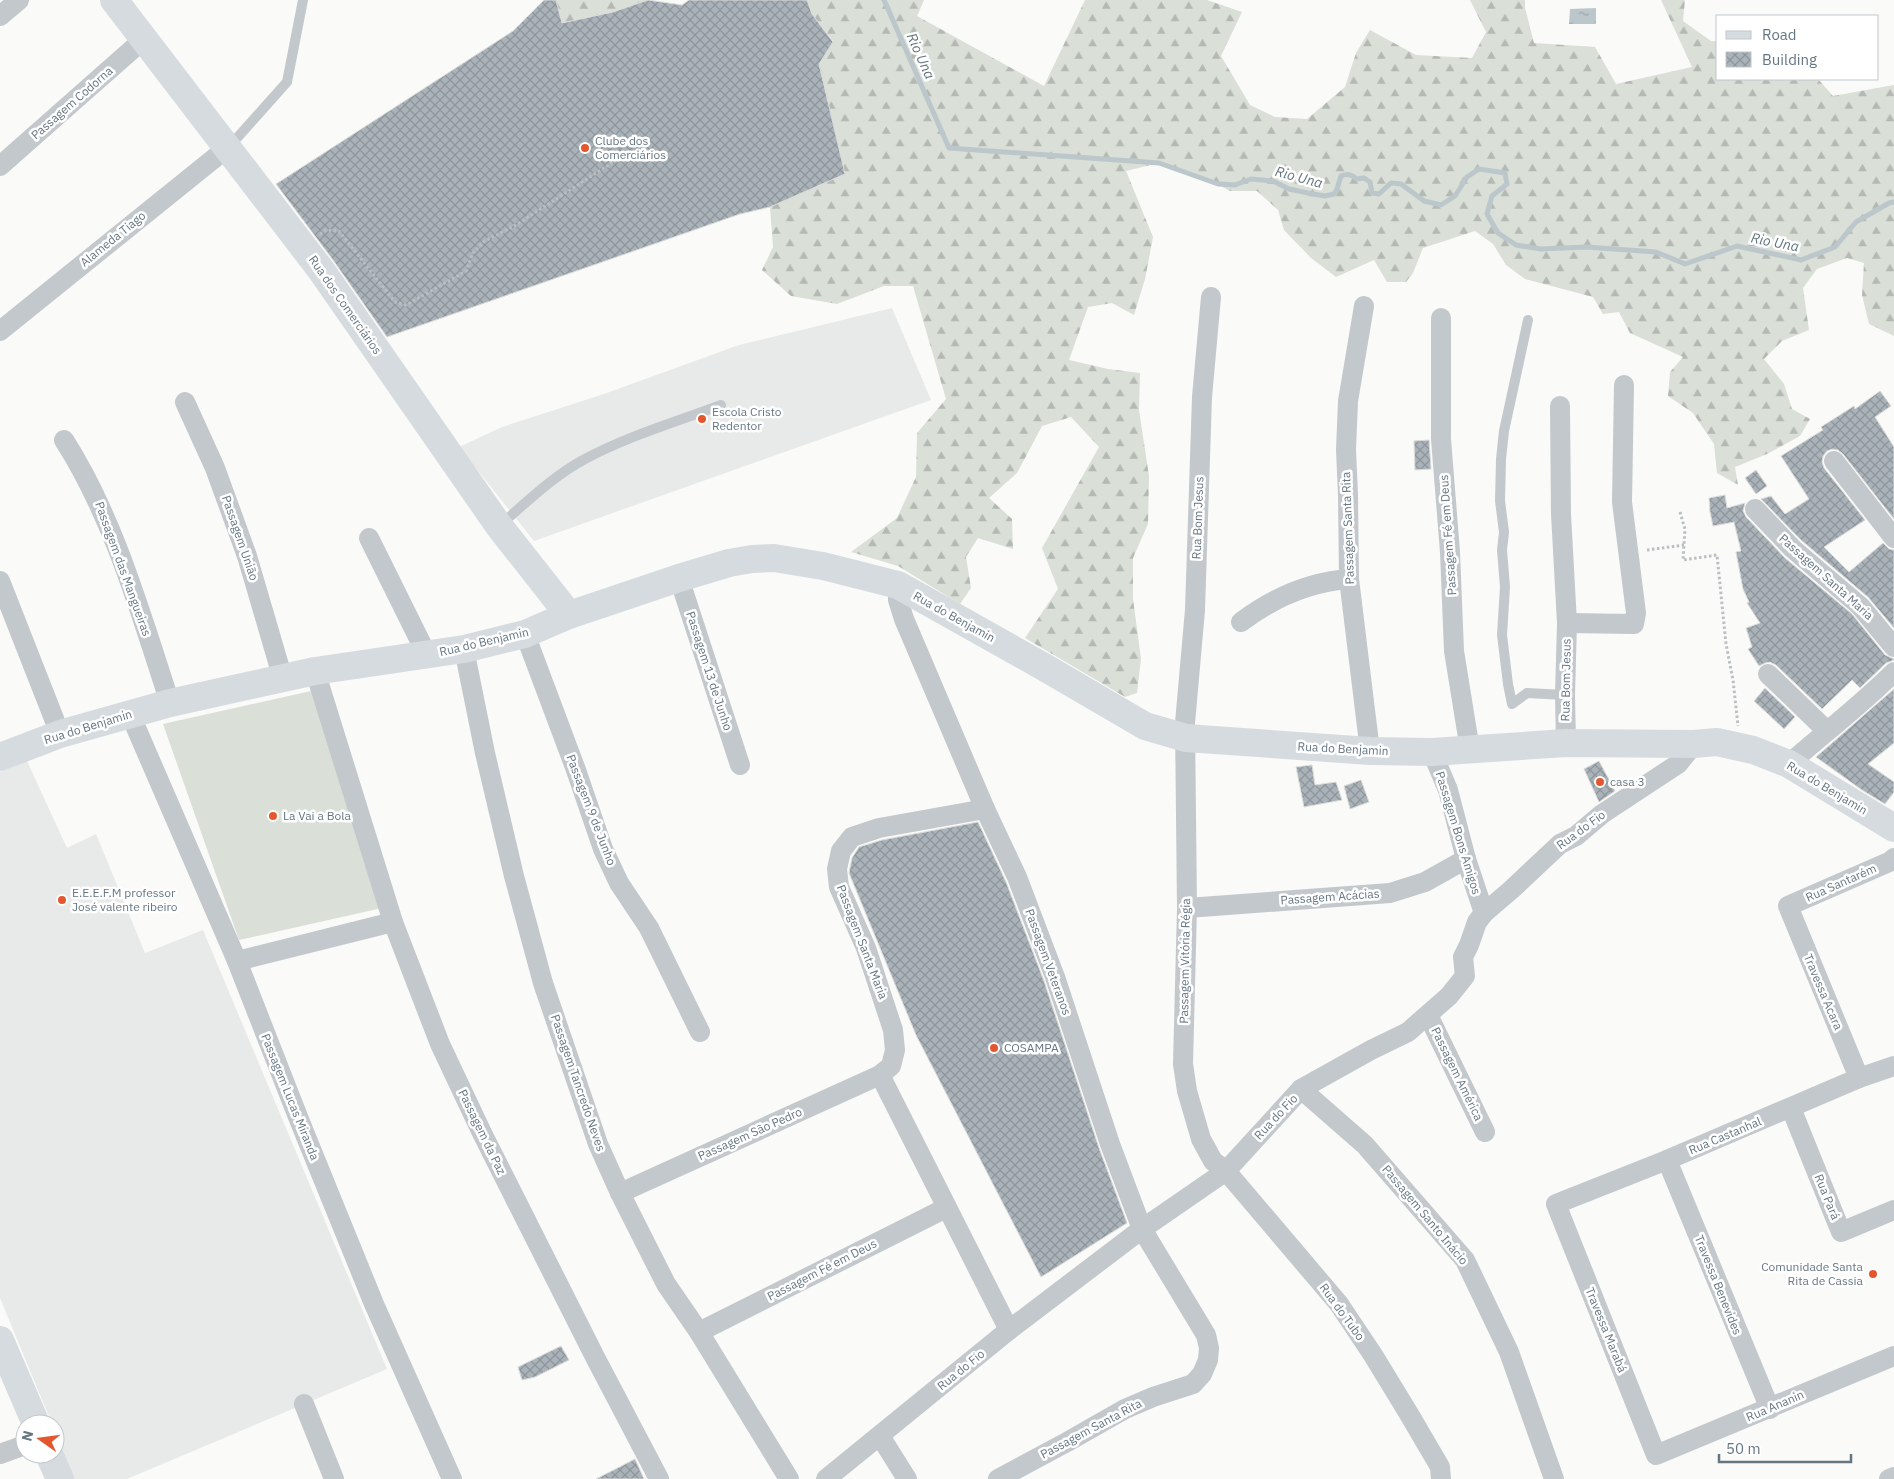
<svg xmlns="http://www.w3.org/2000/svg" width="1894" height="1479" font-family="'IBM Plex Sans',sans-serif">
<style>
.built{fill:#e8e9e9}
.forest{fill:url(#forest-firs)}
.pitch{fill:#dadfd7}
.water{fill:url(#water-ripples)}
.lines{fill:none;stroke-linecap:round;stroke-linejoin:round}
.stream{stroke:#bbc7cb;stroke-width:5}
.building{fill:url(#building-cross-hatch);stroke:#dcdcda}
.path{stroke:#bbbfc2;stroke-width:3;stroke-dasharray:2.5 2.5;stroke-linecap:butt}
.lane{stroke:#c3c8cc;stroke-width:10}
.street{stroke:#c3c8cc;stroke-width:20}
.secondary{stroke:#d6dbdf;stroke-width:28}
.poi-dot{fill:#e4572e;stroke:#fff;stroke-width:2}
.labels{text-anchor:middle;stroke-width:5;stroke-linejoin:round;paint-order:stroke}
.street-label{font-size:12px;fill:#657683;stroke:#fff}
.poi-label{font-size:12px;fill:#657683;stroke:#fff;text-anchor:start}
.water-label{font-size:14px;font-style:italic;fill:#60757c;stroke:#fff}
</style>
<defs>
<pattern id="forest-firs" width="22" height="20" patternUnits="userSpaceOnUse" patternTransform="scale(1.25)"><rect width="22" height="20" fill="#dadfd7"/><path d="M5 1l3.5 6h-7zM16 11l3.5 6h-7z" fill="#b4b9b4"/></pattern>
<pattern id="water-ripples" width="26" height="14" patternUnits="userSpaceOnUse" patternTransform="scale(1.25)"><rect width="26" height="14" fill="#bbc7cb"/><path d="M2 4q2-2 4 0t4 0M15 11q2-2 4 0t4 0" fill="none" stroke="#9ca6aa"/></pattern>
<pattern id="building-cross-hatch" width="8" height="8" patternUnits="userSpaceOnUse" patternTransform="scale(1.25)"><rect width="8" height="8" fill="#aab3b9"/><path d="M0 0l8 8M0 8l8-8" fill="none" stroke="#8e969c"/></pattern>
</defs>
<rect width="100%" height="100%" fill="#fafaf8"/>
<!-- built -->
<g class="built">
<polygon points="892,308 931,400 534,541 459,447 502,427 604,394 739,345"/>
<polygon points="27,761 67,848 96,834 145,953 203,930 387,1369 127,1479 74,1479 55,1432 55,1424 52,1424 0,1298 0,772"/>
</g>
<!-- forest -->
<g class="forest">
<polygon points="556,0 648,0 613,12 562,23"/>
<polygon points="807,0 924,0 917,16 1044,86 1085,0 1207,0 1242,12 1221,56 1250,105 1275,117 1307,119 1345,87 1356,53 1370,30 1416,55 1472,58 1486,32 1470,0 1525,0 1525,8 1534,43 1595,47 1616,84 1692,67 1661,0 1685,0 1683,21 1711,41 1718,41 1718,79 1818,79 1833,96 1894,85 1894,336 1869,324 1862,295 1864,263 1847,258 1817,269 1803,288 1809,330 1782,341 1764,359 1784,384 1792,409 1810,419 1800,436 1767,454 1735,467 1738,485 1717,473 1714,444 1693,413 1668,396 1670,372 1683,357 1630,333 1619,312 1603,314 1593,297 1525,279 1506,265 1493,244 1475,231 1423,248 1413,273 1406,282 1387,282 1374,260 1336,277 1311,258 1284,230 1278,210 1257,191 1230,191 1217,184 1159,163 1126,171 1153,237 1145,279 1134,315 1112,303 1088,307 1069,360 1108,369 1140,373 1139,410 1149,476 1148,524 1133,558 1133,599 1141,659 1137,693 1125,697 1025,638 1058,589 1042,548 1099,447 1071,417 1042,426 1017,473 989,498 1012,519 1013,549 978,538 966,557 971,588 960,604 898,566 851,552 897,518 916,477 917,433 946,399 913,286 884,286 837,304 791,296 762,270 773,247 770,207 845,174 819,64 833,41 812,14"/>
</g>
<!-- pitch -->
<polygon class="pitch" points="311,691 382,908 239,940 163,724"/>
<!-- water -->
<polygon class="water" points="1596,8 1596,24 1569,24 1570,9"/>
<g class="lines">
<!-- stream -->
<path class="stream" d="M884,0L949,148L1159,163L1218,184L1235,185L1251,179L1273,181L1289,189L1313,194L1325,196L1334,194L1337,189L1341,176C1348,173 1352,175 1357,179L1364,178L1370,182L1372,193L1379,194L1391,183L1401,184L1424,201L1441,205L1455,196L1467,177L1479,169L1505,173L1507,184L1492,196L1487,214L1498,233L1516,245L1541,249L1586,247L1656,252L1685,264L1737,246L1801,260L1835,247L1856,222L1889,203L1894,202"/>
</g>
<!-- building -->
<g class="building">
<polygon points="544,0 556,0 562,23 613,12 648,0 682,5 689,0 807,0 812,14 833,42 819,64 845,174 770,207 740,214 387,337 333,260 276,184 513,31"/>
<polygon points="1880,391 1891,406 1875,417 1894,447 1894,519 1843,454 1838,450 1832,449 1827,451 1823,456 1822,462 1824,468 1865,520 1824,547 1849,572 1883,543 1889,549 1894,550 1894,628 1868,597 1801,540 1761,499 1771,496 1785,514 1809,499 1781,456 1823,430 1821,427 1854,406 1855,409"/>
<polygon points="1429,440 1431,469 1415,470 1414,441"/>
<polygon points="1756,470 1767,486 1756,494 1745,478"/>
<polygon points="1725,495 1727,508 1745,503 1743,511 1746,517 1785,558 1852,614 1885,655 1894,659 1894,660 1886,663 1860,688 1852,680 1822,709 1776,665 1770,662 1765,663 1759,666 1748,649 1752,647 1746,628 1760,623 1747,603 1749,602 1743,589 1736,552 1741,551 1734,522 1713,526 1710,512 1709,498"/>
<polygon points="1765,688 1795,717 1784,729 1754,701"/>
<polygon points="1894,689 1894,743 1868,764 1894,782 1894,792 1885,804 1862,790 1816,757"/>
<polygon points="1599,761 1615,791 1599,802 1584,769"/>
<polygon points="1312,765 1315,785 1336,782 1342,800 1304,807 1296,767"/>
<polygon points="1361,780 1369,802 1350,809 1344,786"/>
<polygon points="978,822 1006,882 1044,981 1099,1148 1127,1223 1041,1277 916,1035 849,873 852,858 859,847 882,840"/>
<polygon points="561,1346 569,1360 535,1377 522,1380 518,1367"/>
<polygon points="635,1459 644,1479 596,1479"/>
</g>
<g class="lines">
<!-- path -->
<g class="path">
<polyline points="320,234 326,230 339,231 395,302 406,305 466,271 473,253 483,242 516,225 630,151"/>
<polyline points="1680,512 1685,529 1683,560 1717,555 1726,644 1733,680 1738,726"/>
<polyline points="1647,550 1684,545"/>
</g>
<!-- lane -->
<g class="lane">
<polyline points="228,148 287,82 303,0"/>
<polyline points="1528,320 1504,431 1501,459 1500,501 1504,532 1502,550 1505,587 1502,635 1508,684 1512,704 1527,693 1565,695"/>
<path d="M500,525C527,502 553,476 585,459C628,436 676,422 721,405"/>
</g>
<!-- street -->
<g class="street">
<polyline points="0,16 19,0"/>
<polyline points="0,166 144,39"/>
<polyline points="1211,297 1202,397 1195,610 1185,723 1187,908 1183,1064 1187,1091 1201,1139 1213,1161 1226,1171 1339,1304 1373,1355 1409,1414 1440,1467 1441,1479"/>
<polyline points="1364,306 1348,401 1346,450 1348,495 1349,579 1370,751"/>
<polyline points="1441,318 1441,439 1450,552 1454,651 1470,750"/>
<polyline points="0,331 227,148"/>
<polyline points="185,402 215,468 247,556 283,679"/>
<polyline points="1560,406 1561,514 1567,623 1565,695 1566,743"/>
<path d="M64,440C114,518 141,615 170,703"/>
<polyline points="1834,461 1894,538"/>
<polyline points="1755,509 1793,549 1860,606 1894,647"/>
<polyline points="369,538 427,655"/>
<polyline points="679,578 740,765"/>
<polyline points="0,581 60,734"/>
<polyline points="898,585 898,600 904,619 985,809 1017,877 1055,977 1110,1144 1142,1229 1206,1335 1209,1348 1208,1360 1202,1374 1193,1384 1153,1397 1125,1409 1067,1442 998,1479"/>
<path d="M1241,622C1273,598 1308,582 1349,579"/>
<polyline points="1567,623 1634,624 1636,613 1622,502 1624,385"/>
<polyline points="525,634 576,770 603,849 619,883 649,928 700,1032"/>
<polyline points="464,649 485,753 514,876 543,983 598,1144 620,1193 666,1284 699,1332 789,1479"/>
<polyline points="315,671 393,922 440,1044 482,1133 596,1359 659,1479"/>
<polyline points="1768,674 1826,730"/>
<polyline points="130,714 237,961 300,1122 374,1304 452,1479"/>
<polyline points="1432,752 1448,790 1466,859 1484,913"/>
<path d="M1789,764C1824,733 1861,705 1894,672"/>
<polyline points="1187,908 1390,893 1425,882 1466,859"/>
<polyline points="237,961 393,922"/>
<polyline points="1428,1015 1485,1132"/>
<polyline points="1894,1066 1859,1078 1667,1160 1556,1204 1656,1455 1894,1356"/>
<polyline points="880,1075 1009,1330"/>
<polyline points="1859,1078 1788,906 1889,862 1894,858"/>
<polyline points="1301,1089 1365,1145 1465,1260 1509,1352 1554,1479"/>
<polyline points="1791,1108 1841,1232 1894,1210"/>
<polyline points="1667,1160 1770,1409"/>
<polyline points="620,1193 880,1075 891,1066 895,1050 893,1030 866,948 839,887 837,869 841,851 852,837 879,828 985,809"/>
<polyline points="699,1332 946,1208"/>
<polyline points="304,1404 334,1479"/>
<polyline points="880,1436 907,1479"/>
<polyline points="0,1454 25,1445"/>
<polyline points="826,1479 1009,1330 1142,1229 1226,1171 1301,1089 1371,1050 1408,1032 1449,996 1465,976 1463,957 1469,945 1477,922 1484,913 1511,890 1560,844 1576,836 1602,814 1678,764 1694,744"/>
<polyline points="1889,1479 1894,1477"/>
</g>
<!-- secondary -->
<g class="secondary">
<polyline points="114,0 321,270 499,526 569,615"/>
<polyline points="0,757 60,734 170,703 315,671 464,649 525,634 569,615 679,578 729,563 752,559 774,558 823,566 898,585 1044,667 1145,726 1186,738 1370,751 1432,752 1566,743 1694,744 1717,742 1753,750 1789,764 1894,828"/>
<polyline points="0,1340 36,1424"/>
<polyline points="49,1454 60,1479"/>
</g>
</g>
<!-- markers -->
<g class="poi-dot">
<circle cx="585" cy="148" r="5"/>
<circle cx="702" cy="419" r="5"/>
<circle cx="1600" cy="782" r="5"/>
<circle cx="273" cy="816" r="5"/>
<circle cx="62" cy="900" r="5"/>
<circle cx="994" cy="1048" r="5"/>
<circle cx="1873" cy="1274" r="5"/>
</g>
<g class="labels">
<!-- street labels -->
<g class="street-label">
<text transform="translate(72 103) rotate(-41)" y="4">Passagem Codorna</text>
<text transform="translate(113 239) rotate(-39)" y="4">Alameda Tiago</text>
<text transform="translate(345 305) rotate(55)" y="4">Rua dos Comerciários</text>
<text transform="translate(1198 518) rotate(-88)" y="4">Rua Bom Jesus</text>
<text transform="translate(1348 528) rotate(-92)" y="4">Passagem Santa Rita</text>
<text transform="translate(1448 535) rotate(-94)" y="4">Passagem Fé em Deus</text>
<text transform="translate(240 538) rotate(71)" y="4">Passagem União</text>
<text transform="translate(123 569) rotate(70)" y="4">Passagem das Mangueiras</text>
<text transform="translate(1826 577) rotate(42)" y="4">Passagem Santa Maria</text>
<text transform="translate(954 617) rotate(29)" y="4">Rua do Benjamin</text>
<text transform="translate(484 642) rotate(-13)" y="4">Rua do Benjamin</text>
<text transform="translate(709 671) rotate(72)" y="4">Passagem 13 de Junho</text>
<text transform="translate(1566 680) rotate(-89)" y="4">Rua Bom Jesus</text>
<text transform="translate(88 727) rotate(-17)" y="4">Rua do Benjamin</text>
<text transform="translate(1343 749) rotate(3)" y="4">Rua do Benjamin</text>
<text transform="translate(1827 788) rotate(31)" y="4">Rua do Benjamin</text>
<text transform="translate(591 810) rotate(69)" y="4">Passagem 9 de Junho</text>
<text transform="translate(1581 830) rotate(-36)" y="4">Rua do Fio</text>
<text transform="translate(1458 833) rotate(73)" y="4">Passagem Bons Amigos</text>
<text transform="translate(1841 883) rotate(-24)" y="4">Rua Santarém</text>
<text transform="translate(1330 897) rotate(-4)" y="4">Passagem Acácias</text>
<text transform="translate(862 942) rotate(69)" y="4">Passagem Santa Maria</text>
<text transform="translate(1185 961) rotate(-89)" y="4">Passagem Vitória Régia</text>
<text transform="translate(1048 962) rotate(70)" y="4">Passagem Veteranos</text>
<text transform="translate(1823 992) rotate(67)" y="4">Travessa Acara</text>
<text transform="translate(1457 1074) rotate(64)" y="4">Passagem América</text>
<text transform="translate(578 1083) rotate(71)" y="4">Passagem Tancredo Neves</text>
<text transform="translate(290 1097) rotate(68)" y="4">Passagem Lucas Miranda</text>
<text transform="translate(1276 1117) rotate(-47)" y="4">Rua do Fio</text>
<text transform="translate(482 1132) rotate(64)" y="4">Passagem da Paz</text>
<text transform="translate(750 1134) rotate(-24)" y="4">Passagem São Pedro</text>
<text transform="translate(1725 1136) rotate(-23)" y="4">Rua Castanhal</text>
<text transform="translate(1827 1197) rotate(68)" y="4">Rua Pará</text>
<text transform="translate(1425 1215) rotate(50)" y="4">Passagem Santo Inácio</text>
<text transform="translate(822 1270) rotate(-27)" y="4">Passagem Fé em Deus</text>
<text transform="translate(1718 1285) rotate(68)" y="4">Travessa Benevides</text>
<text transform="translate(1342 1312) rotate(54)" y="4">Rua do Tubo</text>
<text transform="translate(1606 1330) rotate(68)" y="4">Travessa Marabá</text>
<text transform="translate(961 1370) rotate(-39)" y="4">Rua do Fio</text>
<text transform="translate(1775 1406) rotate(-23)" y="4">Rua Ananin</text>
<text transform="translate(1091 1429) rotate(-28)" y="4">Passagem Santa Rita</text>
</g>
<!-- poi labels -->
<g class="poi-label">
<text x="595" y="145">Clube dos<tspan x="595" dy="14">Comerciários</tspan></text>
<text x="712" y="416">Escola Cristo<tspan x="712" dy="14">Redentor</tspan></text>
<text x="1610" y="786">casa 3</text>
<text x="283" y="820">La Vai a Bola</text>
<text x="72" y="897">E.E.E.F.M professor<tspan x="72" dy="14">José valente ribeiro</tspan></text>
<text x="1004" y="1052">COSAMPA</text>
<text x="1863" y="1271" text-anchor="end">Comunidade Santa<tspan x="1863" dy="14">Rita de Cassia</tspan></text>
</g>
<!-- water labels -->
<g class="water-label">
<text transform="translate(921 56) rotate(66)" y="5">Rio Una</text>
<text transform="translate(1299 177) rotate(15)" y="5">Rio Una</text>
<text transform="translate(1775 242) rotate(11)" y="5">Rio Una</text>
</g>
</g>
<!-- legend -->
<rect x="1716" y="15" width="162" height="65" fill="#ffffff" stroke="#c1c8cd"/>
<rect x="1726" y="31" width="25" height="8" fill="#d6dbdf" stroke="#c1c8cd"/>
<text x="1762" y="40" font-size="15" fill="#657683">Road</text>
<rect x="1726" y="52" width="25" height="15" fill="url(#building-cross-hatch)" stroke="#c1c8cd"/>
<text x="1762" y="65" font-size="15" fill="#657683">Building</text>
<!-- north arrow -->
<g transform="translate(40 1439) rotate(284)"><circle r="24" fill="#ffffff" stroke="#c1c8cd"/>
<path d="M0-4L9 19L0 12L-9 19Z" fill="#e4572e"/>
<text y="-8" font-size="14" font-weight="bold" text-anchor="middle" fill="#657683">N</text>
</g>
<!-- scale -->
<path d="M1719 1454v8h132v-8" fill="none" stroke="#657683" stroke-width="2.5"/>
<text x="1726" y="1454" font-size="15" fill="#657683" stroke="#ffffff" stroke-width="4" paint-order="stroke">50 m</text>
</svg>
